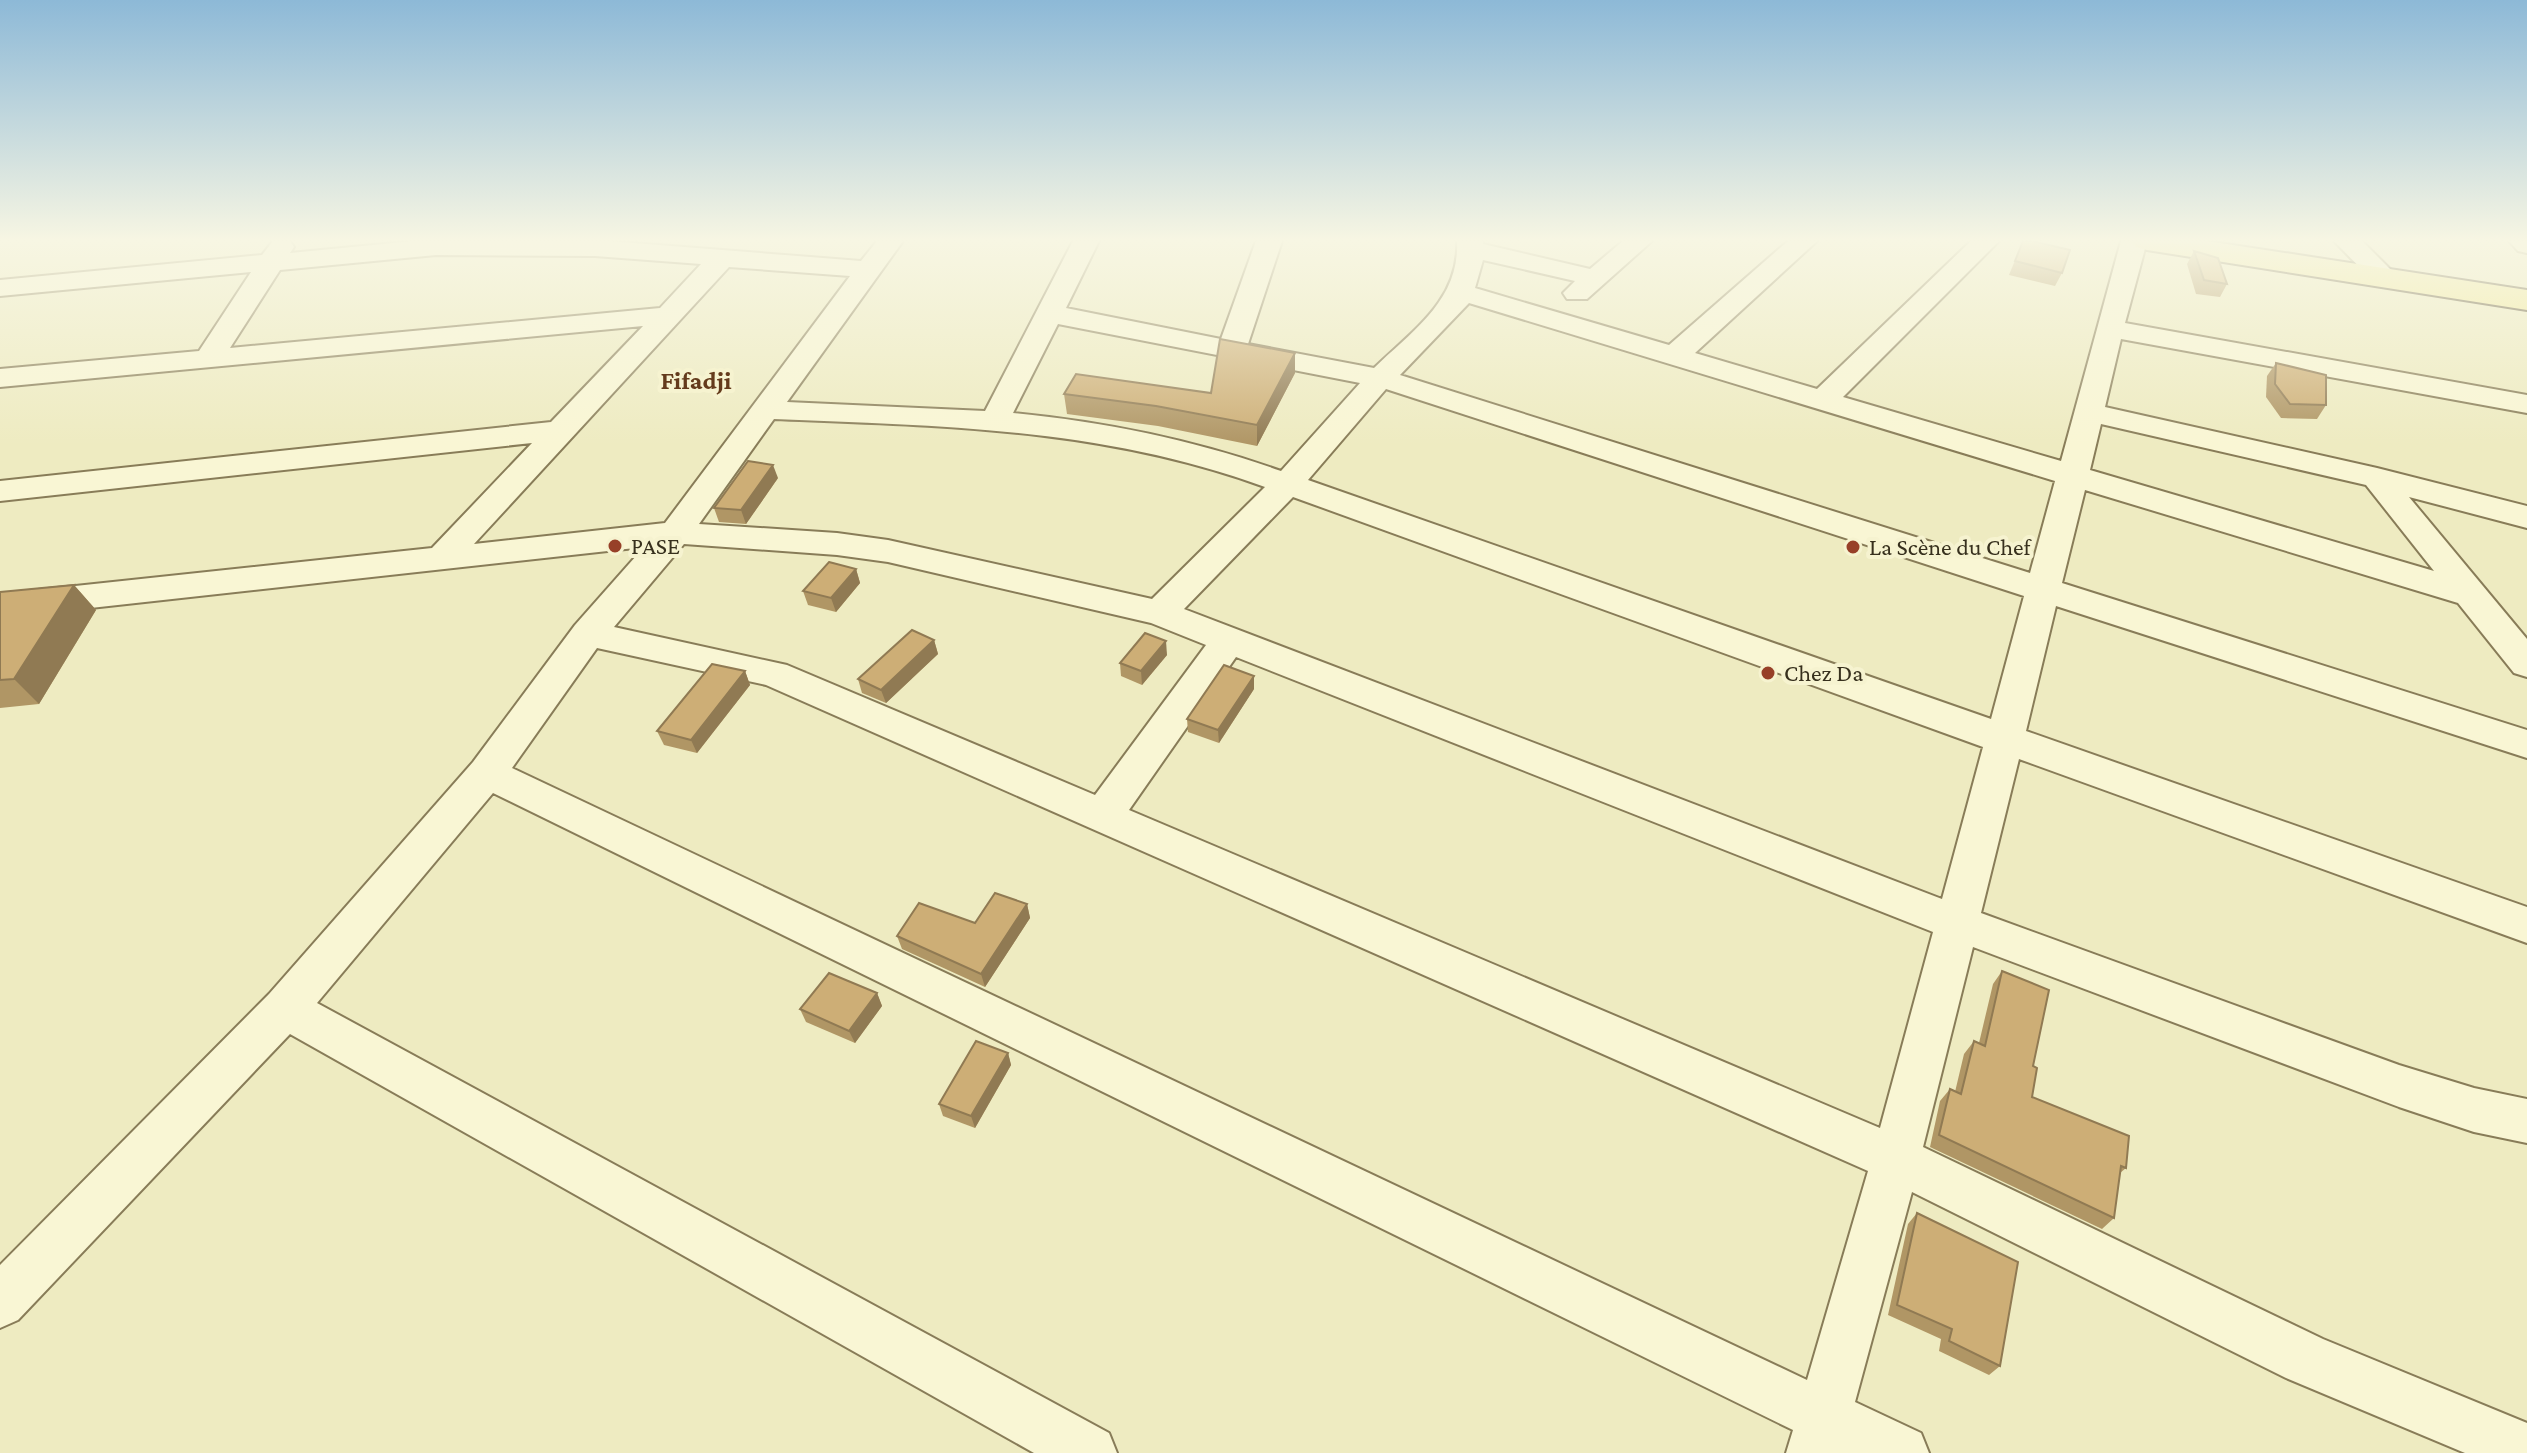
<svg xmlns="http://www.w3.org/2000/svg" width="2527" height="1453" font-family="'Crimson Pro',serif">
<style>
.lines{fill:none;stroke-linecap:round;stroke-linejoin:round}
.minor-casing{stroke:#887c58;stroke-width:4}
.major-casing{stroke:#55492d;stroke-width:4}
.minor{fill:#f9f6d4;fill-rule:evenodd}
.major{fill:#f2ea98;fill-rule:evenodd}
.wall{fill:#b09665}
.shaded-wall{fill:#907a53}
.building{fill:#cdae76;stroke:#907a53;stroke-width:2}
.poi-dot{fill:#974028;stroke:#f6f3d0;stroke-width:3}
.labels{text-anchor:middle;stroke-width:8;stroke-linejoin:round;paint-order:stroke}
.poi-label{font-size:24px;fill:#37301d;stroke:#f6f3d0;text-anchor:start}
.far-district-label{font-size:26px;font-weight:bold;fill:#643b1c;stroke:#f6f3d0}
</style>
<rect width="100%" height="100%" fill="#eeebc1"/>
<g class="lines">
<!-- minor casing -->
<g class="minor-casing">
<g id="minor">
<path d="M273,241H290L294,247L290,253L414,241H608L861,261L877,241H903L787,402L985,411L1073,241H1099L1066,308L1221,339L1256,241H1282L1248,344L1374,368C1412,331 1460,300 1457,241H1483V244L1590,269L1623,241H1652L1587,299H1567L1563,293L1575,281L1483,260L1475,288L1669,345L1788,241H1817L1695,353L1817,389L1971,241H1999L1843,397L2061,461L2121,241H2147L2125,323L2527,395V413L2121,339L2105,407L2377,468L2527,506V528L2409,497L2527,639V677L2514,673L2458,603L2085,490L2062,583L2527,730V758L2056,606L2026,731L2527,907V943L2019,759L1981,913L2399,1065L2474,1088L2527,1099V1143L2474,1132L2399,1107L1973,947L1923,1147L2323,1339L2527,1423V1453H2465L2286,1378L1912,1192L1855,1402L1921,1433L1929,1453H1786L1793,1430L493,793L317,1003L1109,1433L1117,1453H1034L290,1034L18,1320L0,1328V1265L269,994L473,762L575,625L644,547L0,618V594L432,548L532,443L0,501V481L551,422L643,326L0,387V369L199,351L251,272L0,296V280L262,255ZM436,255L595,256L701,264L660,308L230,348L280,270ZM729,267L850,276L665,523L474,544ZM1469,303L2055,481L2030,573L1400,375ZM1058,324L1360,383L1281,471C1194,440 1106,422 1013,413ZM1386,389L2024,596L1991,719L1308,480ZM774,419C945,426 1103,428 1265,487L1152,599L888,540L837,533L699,524ZM2101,424L2366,485L2434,571L2090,470ZM1293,497L1983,747L1942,899L1184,609ZM684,544L837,555L888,562L1151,623L1206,645L1095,795L787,665L614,627ZM597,648L766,685L1868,1171L1807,1380L512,768ZM1236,657L1933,932L1880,1128L1129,810Z"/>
<polygon points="2334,241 2362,241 2398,277 2395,283 2375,283"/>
<polygon points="2509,241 2527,241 2527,253 2518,251"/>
</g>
</g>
<!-- major casing -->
<g class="major-casing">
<polygon id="major" points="2132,241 2207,241 2527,290 2527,310 2147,250 2136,247"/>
</g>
<!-- minor -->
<use href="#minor" class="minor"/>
<!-- major -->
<use href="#major" class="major"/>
</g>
<!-- wall -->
<g class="wall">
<polygon points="2023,241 2062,273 2055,286 2009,275"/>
<polygon points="2194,251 2227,284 2220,297 2196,294 2187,264"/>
<polygon points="2276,363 2326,405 2317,419 2281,418 2266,397 2267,376"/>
<polygon points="1295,373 1257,446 1158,426 1067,414 1064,394 1211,393"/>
<polygon points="778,478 746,524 719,522 714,508"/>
<polygon points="856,569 860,583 836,612 808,605 803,591"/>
<polygon points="74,585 96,610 39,704 0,708 0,592"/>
<polygon points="934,640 938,654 886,703 862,693 858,679"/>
<polygon points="1167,655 1142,685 1121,676 1120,663"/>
<polygon points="745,671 750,685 697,753 664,745 657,731"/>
<polygon points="1254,689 1219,743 1188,732 1187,719"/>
<polygon points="1027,904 1030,918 985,987 902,949 897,936 975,923"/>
<polygon points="2002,971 2033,1066 2032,1097 2126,1168 2120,1173 2114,1218 2102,1229 1930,1147 1940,1101 1950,1089 1955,1092 1964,1054 1974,1041 1979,1043 1993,984"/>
<polygon points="877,993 882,1006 855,1043 806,1022 800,1009"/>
<polygon points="1008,1053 1011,1065 975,1128 943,1116 939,1104"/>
<polygon points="1917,1213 2000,1366 1989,1375 1939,1351 1941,1339 1888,1315 1908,1224"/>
</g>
<!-- shaded-wall -->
<g class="shaded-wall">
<polygon points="1295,353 1295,373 1257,446 1257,425"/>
<polygon points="773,465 778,478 746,524 741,510"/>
<polygon points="856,569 860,583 836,612 831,598"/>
<polygon points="74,585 96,610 39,704 14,679"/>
<polygon points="934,640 938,654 886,703 881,690"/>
<polygon points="1166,641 1167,655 1142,685 1141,671"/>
<polygon points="745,671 750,685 697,753 691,740"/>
<polygon points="1254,676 1254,689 1219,743 1218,730"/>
<polygon points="1027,904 1030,918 985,987 981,974"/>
<polygon points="877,993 882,1006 855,1043 849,1031"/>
<polygon points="1008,1053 1011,1065 975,1128 971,1116"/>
</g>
<!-- building -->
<g class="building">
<polygon points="2023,241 2032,241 2070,250 2062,273 2015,261"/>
<polygon points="2194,251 2218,258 2227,284 2204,280"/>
<polygon points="1220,339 1295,353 1257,425 1156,406 1064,394 1076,374 1211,393"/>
<polygon points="2276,363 2326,375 2326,405 2290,404 2275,384"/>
<polygon points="748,461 773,465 741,510 714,508"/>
<polygon points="829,562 856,569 831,598 803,591"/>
<polygon points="74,585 14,679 0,680 0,592"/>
<polygon points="912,630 934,640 881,690 858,679"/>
<polygon points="1145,633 1166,641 1141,671 1120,663"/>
<polygon points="712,664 745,671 691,740 657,731"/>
<polygon points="1224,665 1254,676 1218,730 1187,719"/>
<polygon points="995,893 1027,904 981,974 897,936 919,903 975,923"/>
<polygon points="2002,971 2049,990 2033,1066 2037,1068 2032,1097 2129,1136 2126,1168 2121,1166 2114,1218 1939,1135 1950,1089 1961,1094 1974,1041 1985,1046"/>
<polygon points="829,973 877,993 849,1031 800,1009"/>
<polygon points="976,1041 1008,1053 971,1116 939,1104"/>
<polygon points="1917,1213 2018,1262 2000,1366 1949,1341 1952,1329 1897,1305"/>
</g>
<!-- sky -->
<linearGradient id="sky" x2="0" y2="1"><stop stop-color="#8db9d7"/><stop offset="0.54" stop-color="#f7f6e3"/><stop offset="1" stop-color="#f7f6e3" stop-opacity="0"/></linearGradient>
<rect width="2527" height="445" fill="url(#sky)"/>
<!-- markers -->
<g class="poi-dot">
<circle cx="615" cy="546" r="8"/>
<circle cx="1853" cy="547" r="8"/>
<circle cx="1768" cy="673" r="8"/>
</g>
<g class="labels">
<!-- poi labels -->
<g class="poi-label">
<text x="631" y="554">PASE</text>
<text x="1869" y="555">La Scène du Chef</text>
<text x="1784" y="681">Chez Da</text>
</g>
<!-- far-district labels -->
<g class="far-district-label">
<text x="696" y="389">Fifadji</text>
</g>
</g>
</svg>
